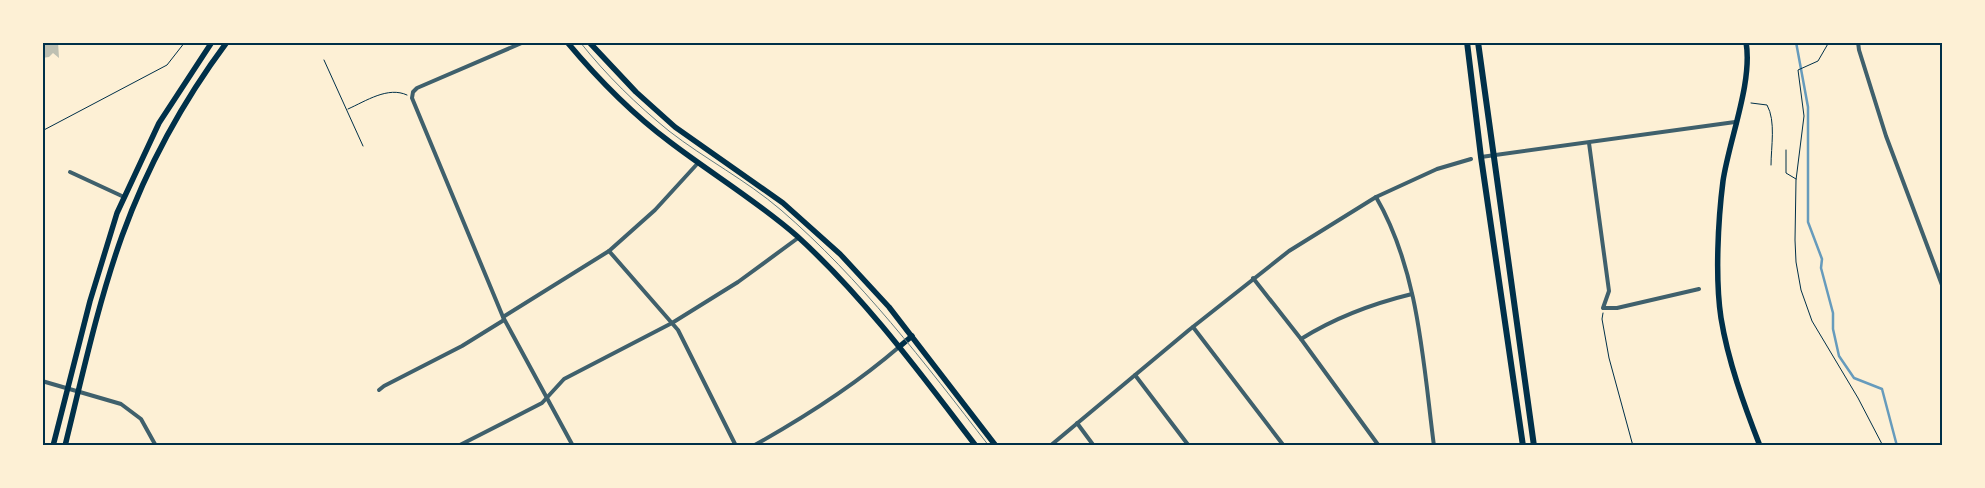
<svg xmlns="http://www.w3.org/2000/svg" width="1985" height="488" font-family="'Public Sans',sans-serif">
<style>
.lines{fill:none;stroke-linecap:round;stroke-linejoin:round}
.stream{stroke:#669bbc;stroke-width:2.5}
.building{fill:#bec0b2}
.path{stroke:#003049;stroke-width:1}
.minor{stroke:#3f606c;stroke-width:4}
.secondary{stroke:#003049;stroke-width:5.5}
.primary{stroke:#003049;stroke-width:6}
.tram{stroke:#657d81;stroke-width:1}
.neatline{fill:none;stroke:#003049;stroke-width:2}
</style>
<rect width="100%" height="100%" fill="#fdf0d5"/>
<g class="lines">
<!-- stream -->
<polyline class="stream" points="1796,42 1808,107 1808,222 1822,259 1821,268 1833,313 1833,329 1839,356 1854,378 1882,389 1897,446"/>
</g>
<!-- building -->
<polygon class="building" points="42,42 58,42 59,58 53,53 49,57 42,58"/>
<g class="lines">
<!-- path -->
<g class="path">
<polyline points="1829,42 1818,61 1798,70 1804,116 1796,180 1795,240 1796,262 1801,290 1812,321 1858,398 1883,446"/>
<polyline points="324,60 363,146"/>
<path d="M1751,103L1767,105C1776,121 1771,147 1771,165"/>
<path d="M348,109C366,101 388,86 407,95"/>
<polyline points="42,131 167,65 185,42"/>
<polyline points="1786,150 1786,173 1796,179"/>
<polyline points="1603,313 1602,319 1609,358 1633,446"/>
</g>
<!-- minor -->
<g class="minor">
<polyline points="524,42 417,88 413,92 412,98 503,317 573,446"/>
<polyline points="1858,42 1859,50 1886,136 1942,285"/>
<polyline points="1589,143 1609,291 1603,308 1617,308 1699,289"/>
<polyline points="1481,157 1735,122"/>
<polyline points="70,172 124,197"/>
<path d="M1376,197C1419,271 1423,362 1434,446"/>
<polyline points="609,251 678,330 736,446"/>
<polyline points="1253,278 1301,339 1379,446"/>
<polyline points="503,317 609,251 655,210 698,163"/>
<polyline points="1193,327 1284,446"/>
<path d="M1301,339C1336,317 1371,304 1412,294"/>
<polyline points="1135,375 1189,446"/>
<polyline points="42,381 121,404 141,419 156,446"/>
<polyline points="379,390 384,386 462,346 504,320"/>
<polyline points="1077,423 1094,446"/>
<polyline points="458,446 542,403 564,379 672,323 738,282 798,238"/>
<path d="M753,446C805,417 855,385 899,347"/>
<polyline points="1050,446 1189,330 1289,251 1376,197 1437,169 1471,159"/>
</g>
<!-- secondary -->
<g class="secondary">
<path d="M567,42C598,79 631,113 670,142C712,174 757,201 797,236C865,298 920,373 976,446"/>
<polyline points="589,42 636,92 675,127 783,203 840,254 889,307 996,446"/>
<path d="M1746,42C1753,82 1729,140 1723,181C1718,220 1715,279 1721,318C1728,361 1744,405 1760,446"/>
<polyline points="899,347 912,336"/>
<polyline points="53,446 90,301 117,213 159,123 212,42"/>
<path d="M65,446C82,377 98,303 122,236C147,167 183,101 227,42"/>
</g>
<!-- primary -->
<g class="primary">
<polyline points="1467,42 1481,157 1523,446"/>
<polyline points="1478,42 1534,446"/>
</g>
<!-- tram -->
<path class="tram" d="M580,42C606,75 637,105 669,131C705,159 746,180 781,210C861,279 924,362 989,446"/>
</g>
<!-- border -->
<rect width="1985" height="488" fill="none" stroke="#fdf0d5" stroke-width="88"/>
<rect x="44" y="44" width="1897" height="400" class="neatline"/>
</svg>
